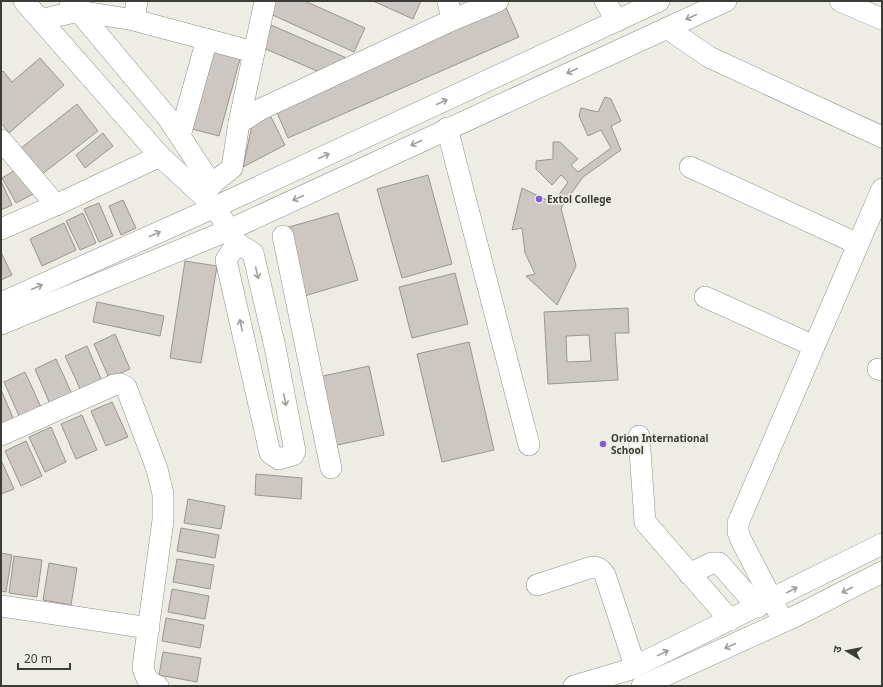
<svg xmlns="http://www.w3.org/2000/svg" width="883" height="687" font-family="'Noto Sans','Noto Sans Devanagari',sans-serif">
<style>
.building{fill:#ccc7c2;stroke:#9a9590;fill-rule:evenodd}
.lines{fill:none;stroke-linecap:round;stroke-linejoin:round}
.minor-casing{stroke:#909089;stroke-width:22}
.minor{stroke:#fff;stroke-width:21}
.oneway{stroke:#9e9e9c}
.poi-dot{fill:#815dd7;stroke:#edede6;stroke-width:1.5}
.labels{text-anchor:middle;stroke-width:3.5;stroke-linejoin:round;paint-order:stroke}
.poi-label{font-size:10px;font-weight:bold;fill:#3c3c39;stroke:#edede6;text-anchor:start}
</style>
<rect width="100%" height="100%" fill="#edede6"/>
<!-- building -->
<g class="building">
<polygon points="274,1 305,1 365,28 354,52 268,13"/>
<polygon points="373,1 421,1 413,19"/>
<polygon points="506,7 519,37 288,138 275,108"/>
<polygon points="271,25 349,59 324,74 261,47"/>
<polygon points="214,52 240,59 219,136 192,129"/>
<polygon points="40,58 64,85 9,133 1,123 1,73 3,71 12,82"/>
<polygon points="605,97 611,99 621,121 611,126 621,150 583,177 561,208 576,266 557,305 526,276 535,274 525,253 522,228 512,230 522,188 553,203 568,182 561,175 552,185 536,169 536,161 553,159 553,142 560,142 578,159 571,165 578,172 611,148 601,130 588,136 579,116 581,108 598,112"/>
<polygon points="77,104 98,131 41,175 21,148"/>
<polygon points="270,115 285,145 243,167 253,121"/>
<polygon points="103,133 113,146 85,168 76,155"/>
<polygon points="17,169 37,192 16,203 2,178"/>
<polygon points="428,175 452,264 402,278 377,189"/>
<polygon points="1,181 12,205 1,210"/>
<polygon points="123,200 136,228 121,235 109,206"/>
<polygon points="99,203 113,236 99,242 84,209"/>
<polygon points="83,213 96,243 80,250 66,221"/>
<polygon points="338,213 358,280 301,297 282,229"/>
<polygon points="64,223 76,250 42,266 30,239"/>
<polygon points="1,252 12,275 1,280"/>
<polygon points="185,261 217,266 201,363 170,358"/>
<polygon points="455,273 468,324 412,338 399,287"/>
<polygon points="97,302 164,316 160,336 93,322"/>
<path d="M628,308L629,333H615L618,380L548,384L544,312ZM589,335L591,361L567,362L566,336Z"/>
<polygon points="115,334 130,369 109,378 94,344"/>
<polygon points="469,342 494,450 442,462 417,354"/>
<polygon points="87,346 102,381 81,391 65,356"/>
<polygon points="56,359 72,394 50,404 35,369"/>
<polygon points="369,366 384,435 328,447 314,378"/>
<polygon points="25,372 41,407 19,416 4,382"/>
<polygon points="1,390 14,420 1,425"/>
<polygon points="112,402 128,437 106,446 91,411"/>
<polygon points="82,415 97,450 76,459 61,424"/>
<polygon points="51,427 66,462 45,472 29,437"/>
<polygon points="26,441 42,476 21,486 5,451"/>
<polygon points="1,460 14,489 1,494"/>
<polygon points="256,474 302,478 301,499 255,495"/>
<polygon points="188,499 225,506 221,529 184,523"/>
<polygon points="181,528 219,535 215,558 177,551"/>
<polygon points="1,553 12,555 6,592 1,591"/>
<polygon points="14,556 42,560 37,597 9,593"/>
<polygon points="177,559 214,565 210,589 173,582"/>
<polygon points="49,563 77,568 71,605 43,600"/>
<polygon points="172,589 209,596 205,619 168,612"/>
<polygon points="166,618 204,625 200,648 162,641"/>
<polygon points="163,652 201,658 197,682 159,675"/>
</g>
<g class="lines">
<!-- minor casing -->
<g class="minor-casing">
<g id="minor">
<polyline points="24,1 160,156 215,207 237,243 253,253 275,347 295,451 293,455 279,459 270,453 226,260 237,243"/>
<polyline points="70,1 168,118 212,185"/>
<polyline points="448,1 452,20"/>
<polyline points="605,1 617,21"/>
<polyline points="840,1 882,19"/>
<polyline points="41,20 78,11 134,20 254,52"/>
<polyline points="134,20 137,1"/>
<polyline points="667,28 709,57 882,137"/>
<polyline points="239,123 265,1"/>
<polyline points="447,128 529,445"/>
<polyline points="180,136 207,39"/>
<polyline points="1,140 56,205"/>
<polyline points="690,167 858,244"/>
<polyline points="200,193 232,168 239,123 261,109 452,20 498,1"/>
<polyline points="1,229 56,205 160,156"/>
<polyline points="283,236 331,468"/>
<polyline points="705,297 814,346"/>
<polyline points="1,303 215,207 659,1"/>
<polyline points="1,324 229,230 726,1"/>
<polyline points="878,369 882,370"/>
<path d="M1,435L114,385L120,384L126,387L157,469L163,494V520L143,667C145,677 148,682 158,686"/>
<polyline points="639,436 645,522 730,620"/>
<polyline points="689,574 712,563 719,563 758,607"/>
<path d="M537,585L589,568C597,566 600,568 605,575L635,666"/>
<polyline points="1,606 149,628"/>
<polyline points="783,621 741,540 738,532 738,523 882,189"/>
<polyline points="574,686 628,670 882,544"/>
<polyline points="642,686 798,615 882,572"/>
</g>
</g>
<!-- minor -->
<use href="#minor" class="minor"/>
</g>
<!-- one-way arrows -->
<defs><path id="oneway-shaft" d="M-6 0H5M1.5-3L5.5 0L1.5 3" fill="none" stroke-width="1.6" stroke-linecap="round" stroke-linejoin="round"/></defs>
<g class="oneway">
<use href="#oneway-shaft" transform="translate(691 17) rotate(155)"/>
<use href="#oneway-shaft" transform="translate(572 71) rotate(155)"/>
<use href="#oneway-shaft" transform="translate(442 102) rotate(-25)"/>
<use href="#oneway-shaft" transform="translate(416 143) rotate(155)"/>
<use href="#oneway-shaft" transform="translate(324 156) rotate(-25)"/>
<use href="#oneway-shaft" transform="translate(298 198) rotate(155)"/>
<use href="#oneway-shaft" transform="translate(155 234) rotate(-24)"/>
<use href="#oneway-shaft" transform="translate(257 273) rotate(77)"/>
<use href="#oneway-shaft" transform="translate(37 287) rotate(-24)"/>
<use href="#oneway-shaft" transform="translate(241 325) rotate(-103)"/>
<use href="#oneway-shaft" transform="translate(285 400) rotate(79)"/>
<use href="#oneway-shaft" transform="translate(792 590) rotate(-27)"/>
<use href="#oneway-shaft" transform="translate(847 590) rotate(153)"/>
<use href="#oneway-shaft" transform="translate(730 646) rotate(155)"/>
<use href="#oneway-shaft" transform="translate(663 653) rotate(-26)"/>
</g>
<!-- markers -->
<g class="poi-dot">
<circle cx="539" cy="199" r="4"/>
<circle cx="603" cy="444" r="4"/>
</g>
<g class="labels">
<!-- poi labels -->
<g class="poi-label">
<text x="547" y="203">Extol College</text>
<text x="611" y="442">Orion International<tspan x="611" dy="12">School</tspan></text>
</g>
</g>
<!-- border -->
<rect width="883" height="687" fill="none" stroke="#3c3c39" stroke-width="4"/>
<!-- north arrow -->
<g transform="translate(847 651) rotate(280)" stroke="#edede6" stroke-width="3" paint-order="stroke">
<path d="M0-3L7 15L0 10L-7 15Z" fill="#3c3c39"/>
<text y="-6" font-size="11" font-weight="bold" text-anchor="middle" fill="#3c3c39">उ</text>
</g>
<!-- scale -->
<path d="M18 663v6h52v-6" fill="none" stroke="#3c3c39" stroke-width="2"/>
<text x="24" y="663" font-size="12" fill="#3c3c39" stroke="#edede6" stroke-width="3" paint-order="stroke">20 m</text>
</svg>
